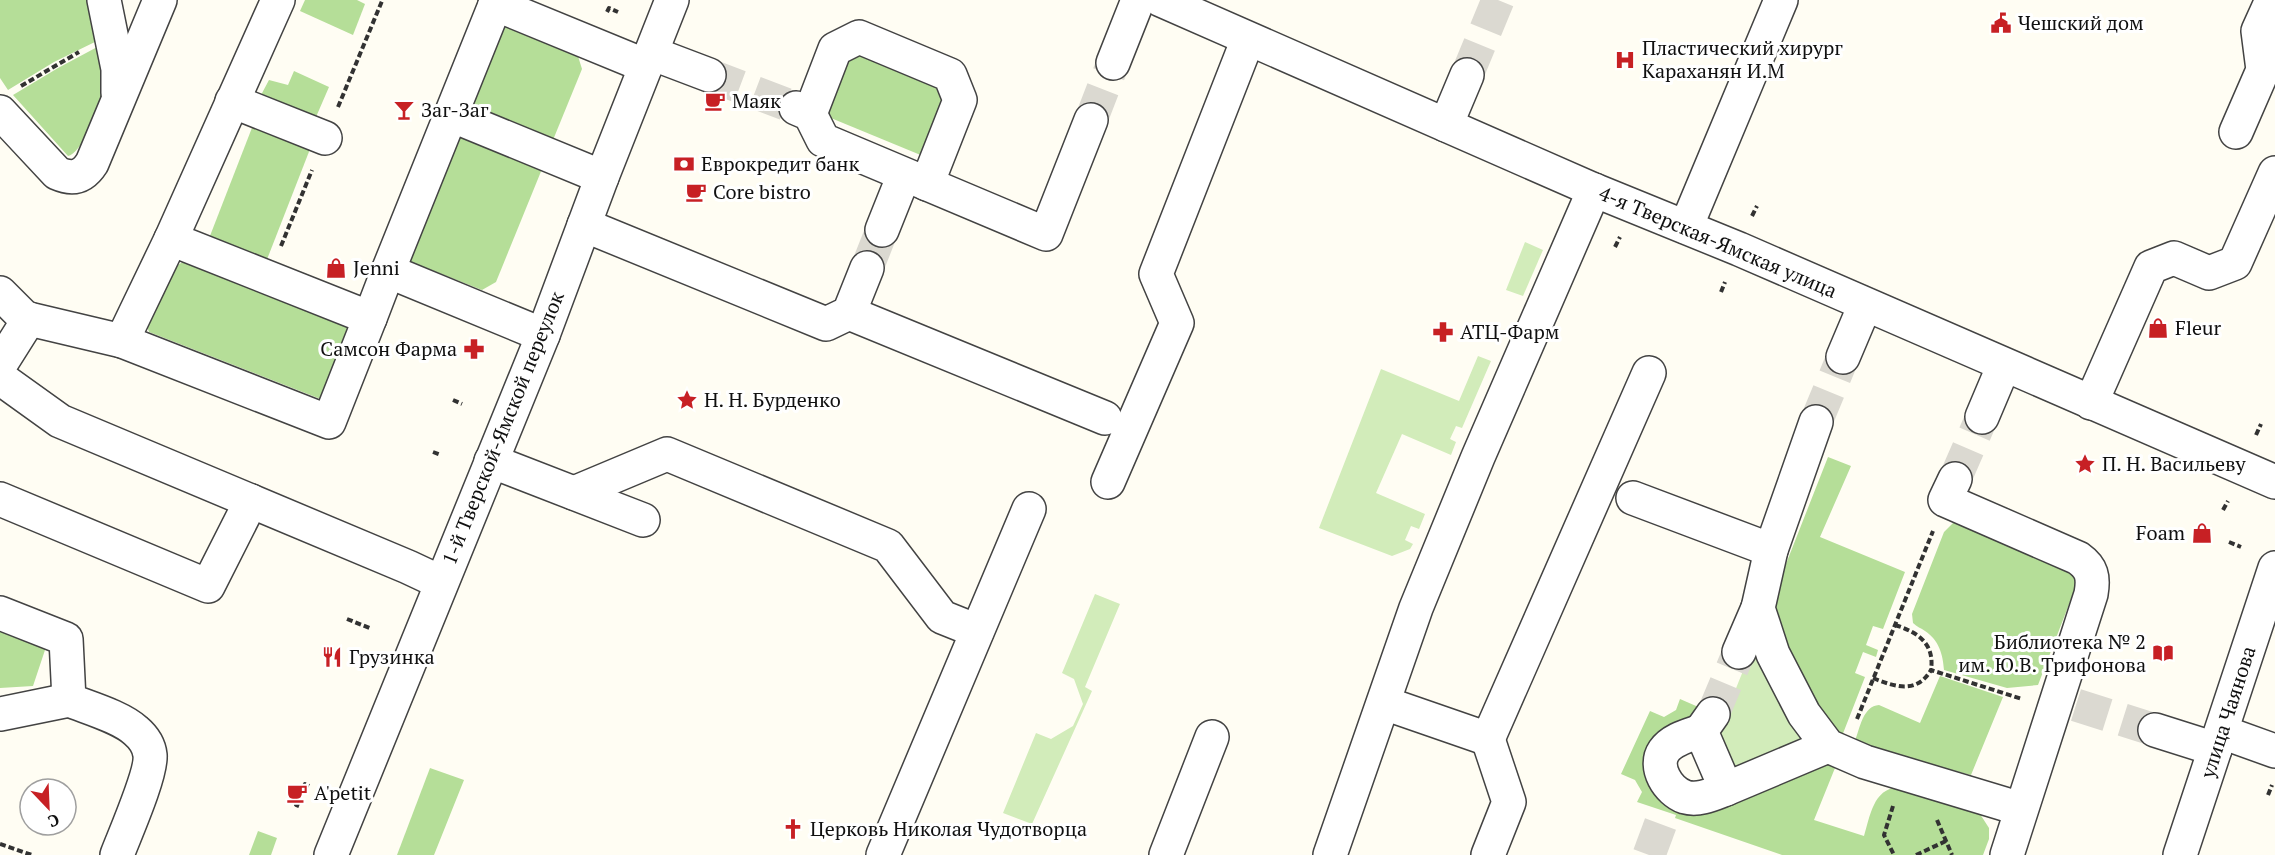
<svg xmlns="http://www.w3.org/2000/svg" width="2275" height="855" font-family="'PT Serif',serif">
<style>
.green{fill:#d2ecba}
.forest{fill:#b5de98}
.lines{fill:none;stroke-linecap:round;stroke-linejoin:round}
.minor-tunnel{stroke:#dbd9d1;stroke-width:33;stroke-dasharray:33 16;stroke-linecap:butt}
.minor-casing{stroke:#434343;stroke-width:36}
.path{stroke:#323232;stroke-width:4;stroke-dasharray:6 3;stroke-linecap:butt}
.minor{stroke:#fff;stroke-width:33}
.labels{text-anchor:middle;stroke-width:6;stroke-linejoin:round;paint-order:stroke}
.poi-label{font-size:20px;fill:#101010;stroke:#fff;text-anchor:start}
.street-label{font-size:20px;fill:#101010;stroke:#fff}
</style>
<rect width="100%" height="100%" fill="#fffdf3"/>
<!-- green -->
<g class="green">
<polygon points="1525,242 1543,250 1523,296 1506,290"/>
<polygon points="1478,356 1491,361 1462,428 1456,426 1450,439 1456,442 1451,455 1402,434 1376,493 1425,514 1419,529 1411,526 1405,540 1413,544 1410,549 1392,556 1319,528 1381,369 1459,401"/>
<polygon points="1095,594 1120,604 1085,687 1092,691 1032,824 1003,813 1036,733 1051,739 1073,726 1083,704 1074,679 1062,673"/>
<polygon points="1762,651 1801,737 1800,743 1736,776 1722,745 1720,728 1749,656"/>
</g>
<!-- forest -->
<g class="forest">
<polygon points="0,0 92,0 101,39 54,62 8,90 0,78"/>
<polygon points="305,0 357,0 365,4 353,35 300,11"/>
<polygon points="499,21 577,53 582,69 553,140 466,104"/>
<path d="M101,45C102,58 107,86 105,98C102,110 80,154 68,156L13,95L58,68Z"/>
<polygon points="861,51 942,84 948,95 923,156 826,116 851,56"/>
<polygon points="294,71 329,87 316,117 261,95 269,80 288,85"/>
<polygon points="255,120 312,144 266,262 208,241"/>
<polygon points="455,135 542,169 496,282 482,290 406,260"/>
<polygon points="184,261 349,327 324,399 318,398 149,332 147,326 175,267"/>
<path d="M1828,457L1851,466L1820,537L1905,572L1883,629L1873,626L1866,645L1878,650L1876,657L1863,652L1855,673L1865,677L1842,736C1801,704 1788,650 1771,602Z"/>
<path d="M1956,520L2077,575L2076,586L2038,685L2007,688L1944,670C1943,655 1939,640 1925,631C1921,628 1917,627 1913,623L1912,614L1944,532Z"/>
<polygon points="0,628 47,644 33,686 0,688"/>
<path d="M1940,676L2003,697L1971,775L1883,752L1855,741C1860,728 1863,706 1879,705L1920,723Z"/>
<path d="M1680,699L1703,709L1677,729L1670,799L1831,756L1837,763L1814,820L1864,836C1870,817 1873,789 1898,787L1980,814L1989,828V839L1983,855H1782L1675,818L1676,815L1637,802L1642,792L1635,780L1621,774L1650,711L1664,717L1676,710Z"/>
<polygon points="430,768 464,780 434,855 397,855"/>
<polygon points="258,831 277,838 271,855 249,855"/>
</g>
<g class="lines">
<!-- minor-tunnel -->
<g class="minor-tunnel">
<polyline points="709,75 796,108"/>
<polyline points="1467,75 1498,0"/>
<polyline points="1091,120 1113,63"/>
<polyline points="867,268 882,230"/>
<polyline points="1816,422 1843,357"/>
<polyline points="1955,479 1982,417"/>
<polyline points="2076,705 2155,730"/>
<polyline points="1713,714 1739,652"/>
<polyline points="1649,855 1665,812"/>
</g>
<!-- minor casing -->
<g class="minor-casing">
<g id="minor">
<polyline points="104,0 118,69 118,93"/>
<polyline points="278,0 171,239 122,341 329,422 370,318"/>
<polyline points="497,0 388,271 543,335"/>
<polyline points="1161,0 1594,190 1739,249 2275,482"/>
<polyline points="495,4 646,66"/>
<polyline points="651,53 709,75"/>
<polyline points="1113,63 1138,0"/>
<polyline points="232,101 325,138"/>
<polyline points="796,108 810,114 823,140 1046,234 1091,120"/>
<path d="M0,112L57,173C73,180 83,177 92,163L160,0"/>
<polyline points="810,114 835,49 859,37 950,75 960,100 927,184"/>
<polyline points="451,115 602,177"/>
<polyline points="1446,125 1467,75"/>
<polyline points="2236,132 2263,70 2258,31 2272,0"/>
<polyline points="584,225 826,324 849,313 867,268"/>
<polyline points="1686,227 1781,0"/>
<polyline points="882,230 904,175"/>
<polyline points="171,239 370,318 388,271"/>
<polyline points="0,293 23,316 29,319 122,341"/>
<polyline points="849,313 1105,418"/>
<polyline points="1843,357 1865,305"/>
<polyline points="0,365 29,319"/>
<polyline points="0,378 60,421 408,567 440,582"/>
<polyline points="2091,403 2151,267 2174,258 2209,273 2235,263 2275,173"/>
<polyline points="1982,417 2004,365"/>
<polyline points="1816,422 1771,550 1758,608 1773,654 1804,714 1828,746 1865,762 2021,809"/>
<polyline points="491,461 643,520"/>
<path d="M1955,479L1945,500L2078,558C2092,568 2094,577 2091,594L2007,855"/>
<polyline points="1108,482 1177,323 1156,274 1248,39"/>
<polyline points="574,493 667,454 888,546 942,617 977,631"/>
<polyline points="1633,498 1771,550"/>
<polyline points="0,499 208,586 251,501"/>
<path d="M0,613L66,639L69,700C89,708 121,717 136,731C143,737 149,746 150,755C152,773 125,834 117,855"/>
<polyline points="1739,652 1758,608"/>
<polyline points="1384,703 1488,739 1649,373"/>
<polyline points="0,714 69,700"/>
<polyline points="1713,714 1701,731 1726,789 1828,746"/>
<polyline points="2155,730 2215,749"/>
<path d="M1701,731C1690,735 1672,739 1664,751C1653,767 1668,791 1685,797C1699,801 1713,794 1726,789"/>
<polyline points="2222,732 2275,751"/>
<polyline points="1488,739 1509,802 1488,855"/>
<polyline points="331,855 543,335 602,177 672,0"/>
<polyline points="883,855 1029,509"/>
<polyline points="1166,855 1212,737"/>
<polyline points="1330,855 1416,608 1478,457 1594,190"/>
<polyline points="2180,855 2275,568"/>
</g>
</g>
<!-- path -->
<g class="path">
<polyline points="607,12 609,8 618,12"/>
<polyline points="21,86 79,52"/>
<polyline points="338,107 382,1 380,0"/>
<polyline points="1752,216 1757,206"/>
<polyline points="281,246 312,170"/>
<polyline points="1615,247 1620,237"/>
<polyline points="1721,292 1725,282"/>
<polyline points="474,349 482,352"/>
<polyline points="453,400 462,404"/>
<polyline points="2256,435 2261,424"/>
<polyline points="433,452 441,455"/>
<polyline points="2223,510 2228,501"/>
<polyline points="2229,542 2241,547"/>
<polyline points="347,619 372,629"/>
<path d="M1895,625C1917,632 1935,643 1931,670"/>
<path d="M1873,678C1895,687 1917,694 1931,670L2022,699"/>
<polyline points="1857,719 1933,531"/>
<polyline points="297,793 300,794 305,784 309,786"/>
<polyline points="300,794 296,805 301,807"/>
<polyline points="2268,795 2272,785"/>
<polyline points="1893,806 1884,835 1894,855"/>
<polyline points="1937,820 1952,855"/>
<polyline points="0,844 32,855"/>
<polyline points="1916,855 1946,841"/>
</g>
<!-- minor -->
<use href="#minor" class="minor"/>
</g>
<!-- icons -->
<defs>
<g id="civic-bare" transform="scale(1.62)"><path d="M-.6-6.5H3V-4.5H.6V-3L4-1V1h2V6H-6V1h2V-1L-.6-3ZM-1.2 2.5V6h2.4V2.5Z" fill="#c72024" stroke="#fff" stroke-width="2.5" paint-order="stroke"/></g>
<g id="hospital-bare" transform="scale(1.62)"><path d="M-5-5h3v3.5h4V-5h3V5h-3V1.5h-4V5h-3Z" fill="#c72024" stroke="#fff" stroke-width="2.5" paint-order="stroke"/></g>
<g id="cafe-bare" transform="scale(1.62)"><path d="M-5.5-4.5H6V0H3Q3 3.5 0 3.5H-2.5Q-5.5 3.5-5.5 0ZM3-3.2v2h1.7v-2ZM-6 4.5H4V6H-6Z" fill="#c72024" stroke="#fff" stroke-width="2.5" paint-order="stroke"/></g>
<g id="bar-bare" transform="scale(1.62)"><path d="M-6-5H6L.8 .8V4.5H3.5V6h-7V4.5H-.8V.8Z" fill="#c72024" stroke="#fff" stroke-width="2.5" paint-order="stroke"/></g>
<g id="bank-bare" transform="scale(1.62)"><path d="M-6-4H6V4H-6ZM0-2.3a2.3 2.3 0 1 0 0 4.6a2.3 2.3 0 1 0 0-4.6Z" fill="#c72024" stroke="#fff" stroke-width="2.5" paint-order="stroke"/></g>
<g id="shop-bare" transform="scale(1.62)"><path d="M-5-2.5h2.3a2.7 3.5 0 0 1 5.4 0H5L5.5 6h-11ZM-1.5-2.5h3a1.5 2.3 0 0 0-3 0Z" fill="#c72024" stroke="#fff" stroke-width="2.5" paint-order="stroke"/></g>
<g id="pharmacy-bare" transform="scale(1.62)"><path d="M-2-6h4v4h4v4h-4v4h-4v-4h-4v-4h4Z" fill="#c72024" stroke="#fff" stroke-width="2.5" paint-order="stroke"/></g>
<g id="sight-bare" transform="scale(1.62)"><path d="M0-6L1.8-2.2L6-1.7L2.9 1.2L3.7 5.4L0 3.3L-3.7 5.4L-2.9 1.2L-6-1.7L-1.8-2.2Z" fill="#c72024" stroke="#fff" stroke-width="2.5" paint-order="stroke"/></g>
<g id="library-bare" transform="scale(1.62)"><path d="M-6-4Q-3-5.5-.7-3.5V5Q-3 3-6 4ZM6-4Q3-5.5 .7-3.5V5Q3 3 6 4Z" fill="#c72024" stroke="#fff" stroke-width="2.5" paint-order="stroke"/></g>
<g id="restaurant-bare" transform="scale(1.62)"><path d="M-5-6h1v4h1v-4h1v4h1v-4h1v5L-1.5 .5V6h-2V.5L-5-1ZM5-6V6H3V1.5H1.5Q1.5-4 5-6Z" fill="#c72024" stroke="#fff" stroke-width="2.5" paint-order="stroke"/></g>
<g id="church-bare" transform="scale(1.62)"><path d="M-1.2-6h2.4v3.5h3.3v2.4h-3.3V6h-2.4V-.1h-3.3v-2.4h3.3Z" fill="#c72024" stroke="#fff" stroke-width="2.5" paint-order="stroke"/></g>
</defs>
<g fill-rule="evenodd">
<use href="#civic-bare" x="2001" y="23"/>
<use href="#hospital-bare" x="1625" y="60"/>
<use href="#cafe-bare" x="715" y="101"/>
<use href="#bar-bare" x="404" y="110"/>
<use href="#bank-bare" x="684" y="164"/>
<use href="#cafe-bare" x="696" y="192"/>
<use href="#shop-bare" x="336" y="268"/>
<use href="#shop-bare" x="2158" y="328"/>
<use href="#pharmacy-bare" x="1443" y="332"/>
<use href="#pharmacy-bare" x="474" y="349"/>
<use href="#sight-bare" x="687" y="400"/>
<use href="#sight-bare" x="2085" y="464"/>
<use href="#shop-bare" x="2202" y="533"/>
<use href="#library-bare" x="2163" y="653"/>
<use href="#restaurant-bare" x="332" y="657"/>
<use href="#cafe-bare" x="297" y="793"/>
<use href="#church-bare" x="793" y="829"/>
</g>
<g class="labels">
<!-- poi labels -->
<g class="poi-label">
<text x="2018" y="30">Чешский дом</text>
<text x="1642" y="55">Пластический хирург<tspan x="1642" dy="23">Караханян И.М</tspan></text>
<text x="732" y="108">Маяк</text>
<text x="421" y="117">Заг-Заг</text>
<text x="701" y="171">Еврокредит банк</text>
<text x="713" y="199">Core bistro</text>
<text x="353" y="275">Jenni</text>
<text x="2175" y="335">Fleur</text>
<text x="1460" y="339">АТЦ-Фарм</text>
<text x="457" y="356" text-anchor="end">Самсон Фарма</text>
<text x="704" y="407">Н. Н. Бурденко</text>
<text x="2102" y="471">П. Н. Васильеву</text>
<text x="2185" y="540" text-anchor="end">Foam</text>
<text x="2146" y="649" text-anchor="end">Библиотека № 2<tspan x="2146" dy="23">им. Ю.В. Трифонова</tspan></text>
<text x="349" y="664">Грузинка</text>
<text x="314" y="800">A'petit</text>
<text x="810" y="836">Церковь Николая Чудотворца</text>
</g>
<!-- street labels -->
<g class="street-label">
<text transform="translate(1718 242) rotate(23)" y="7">4-я Тверская-Ямская улица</text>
<text transform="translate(503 428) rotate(-68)" y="7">1-й Тверской-Ямской переулок</text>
<text transform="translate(2228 712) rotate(-72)" y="7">улица Чаянова</text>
</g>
</g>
<!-- north arrow -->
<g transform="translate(48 807) rotate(157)"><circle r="28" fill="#ffffff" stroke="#9f9f9f" stroke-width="1.5"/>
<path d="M0-4.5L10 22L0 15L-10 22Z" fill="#c72024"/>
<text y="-9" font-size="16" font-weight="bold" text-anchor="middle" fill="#101010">С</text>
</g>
</svg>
